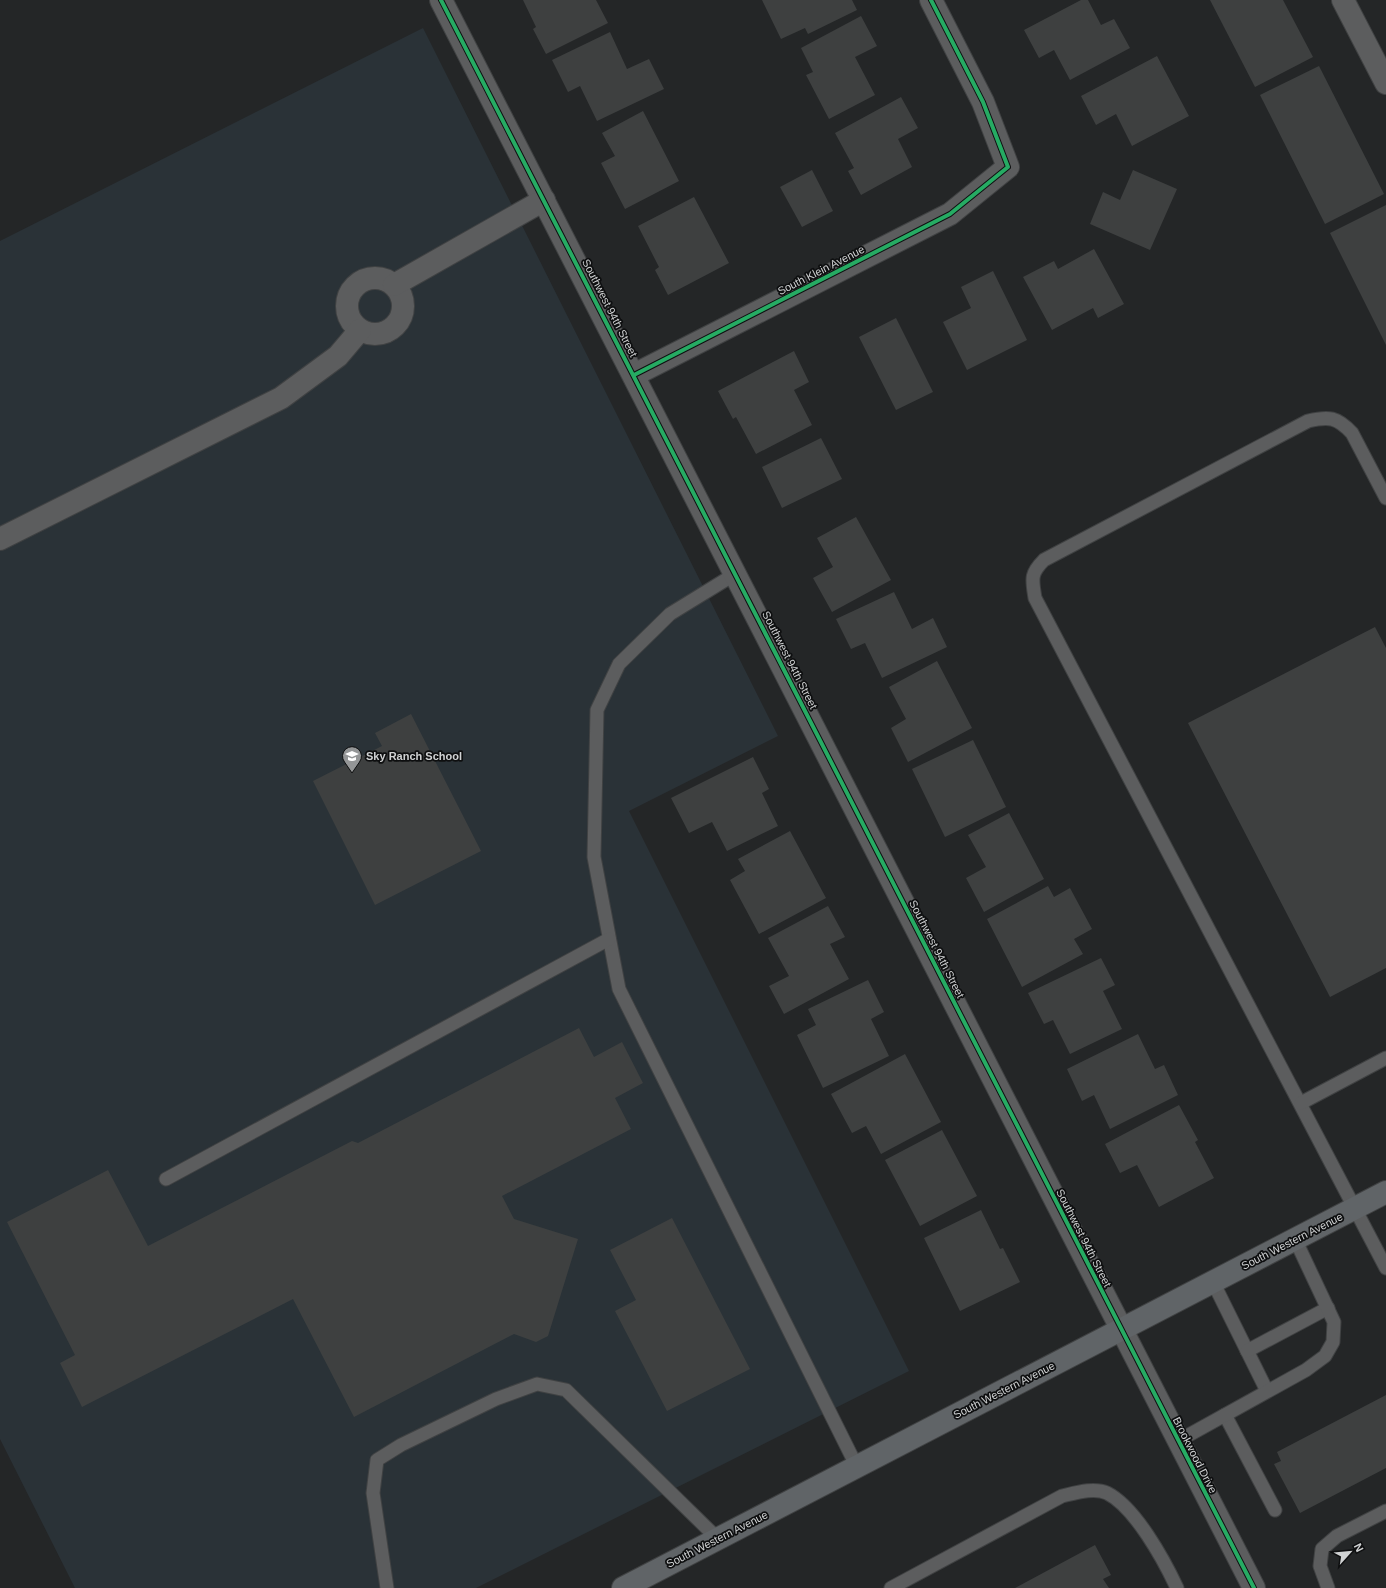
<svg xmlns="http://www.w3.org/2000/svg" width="1386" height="1588" font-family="Arial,sans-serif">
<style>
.built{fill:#2a3237}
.building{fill:#3e4040}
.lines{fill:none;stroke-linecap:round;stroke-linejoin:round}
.service-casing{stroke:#404243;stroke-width:15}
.minor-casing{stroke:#404243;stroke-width:24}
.secondary-casing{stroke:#404243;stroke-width:24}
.service{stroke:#5c5d5e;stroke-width:13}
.minor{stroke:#5c5d5e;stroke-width:22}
.secondary{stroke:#606467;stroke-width:22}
.cycleway-casing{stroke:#0e0f10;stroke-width:6}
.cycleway{stroke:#26ab63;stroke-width:4}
.labels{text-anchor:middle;stroke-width:3.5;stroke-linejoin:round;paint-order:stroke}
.street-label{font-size:11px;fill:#d0d2d3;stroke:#0e0f10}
.poi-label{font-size:11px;font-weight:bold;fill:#d0d2d3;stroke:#0e0f10;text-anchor:start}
</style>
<rect width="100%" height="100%" fill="#242627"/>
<!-- built -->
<polygon class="built" points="423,28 778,736 629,811 909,1371 476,1588 75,1588 0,1439 0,241"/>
<!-- building -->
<g class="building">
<polygon points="523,0 596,0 608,23 546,54 533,29 536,27"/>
<polygon points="762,0 852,0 857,10 808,34 805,28 781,39"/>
<polygon points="1081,0 1088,0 1101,25 1114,19 1130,48 1070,80 1054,50 1039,58 1024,30"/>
<polygon points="1210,0 1283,0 1313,57 1255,87"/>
<polygon points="861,16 877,46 855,57 875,95 829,119 806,75 813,72 801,48"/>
<polygon points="610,32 627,69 649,59 664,89 597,121 580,86 568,92 552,60"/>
<polygon points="1157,56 1189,116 1132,146 1116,114 1096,125 1081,96"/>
<polygon points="1319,66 1384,194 1325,224 1260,95"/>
<polygon points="901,97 918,128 898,139 912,167 861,195 848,171 854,168 835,133"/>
<polygon points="643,111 679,181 625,209 601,163 615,156 602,133"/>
<polygon points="812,170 833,211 802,227 780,187"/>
<polygon points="1133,170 1177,189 1150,250 1090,224 1103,192 1120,200"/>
<polygon points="694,197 729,263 668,295 655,270 659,267 638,226"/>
<polygon points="1386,205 1386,345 1330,233"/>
<polygon points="1094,249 1124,304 1098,318 1093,308 1052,330 1023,277 1054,261 1058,269"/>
<polygon points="993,271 1027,340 967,370 943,322 971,308 961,287"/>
<polygon points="896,318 933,392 896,410 859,337"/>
<polygon points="794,351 809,382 794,390 812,425 756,454 736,417 733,419 718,391"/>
<polygon points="821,438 842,479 782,508 762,467"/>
<polygon points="856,517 891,580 832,612 813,578 833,567 817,538"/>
<polygon points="894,592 912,629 933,618 947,647 882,678 865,643 851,649 836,619"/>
<polygon points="1375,627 1386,648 1386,968 1330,997 1188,723"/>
<polygon points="937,661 972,728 908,762 891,728 906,719 889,687"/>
<polygon points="411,714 481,851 375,905 313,781 382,746 375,733"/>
<polygon points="973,740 1006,807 945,837 912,769"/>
<polygon points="753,757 769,789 762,793 778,826 727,851 712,822 689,833 671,798"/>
<polygon points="1009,813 1044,879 984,912 966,878 986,867 968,835"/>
<polygon points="790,831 826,898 759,934 730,880 745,871 738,859"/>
<polygon points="1048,886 1054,897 1070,888 1092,929 1074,939 1083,954 1022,987 987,919"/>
<polygon points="828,906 845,937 830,944 849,979 784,1014 769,986 789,976 768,938"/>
<polygon points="1101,958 1115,985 1103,991 1122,1029 1070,1054 1053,1020 1044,1024 1028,993"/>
<polygon points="868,980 884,1012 871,1019 889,1056 823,1088 797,1035 816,1025 808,1009"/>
<polygon points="579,1028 594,1057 622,1042 643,1083 615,1098 631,1129 502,1196 514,1219 578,1239 548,1336 536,1342 514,1334 354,1417 293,1299 82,1407 60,1363 75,1355 7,1222 108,1170 148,1246 352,1141 358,1143"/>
<polygon points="1138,1034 1155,1069 1164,1065 1178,1095 1110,1129 1094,1095 1082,1101 1067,1069"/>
<polygon points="905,1054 941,1122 881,1154 866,1126 852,1133 831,1094"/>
<polygon points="1179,1105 1198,1140 1195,1142 1214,1178 1159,1207 1137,1165 1120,1173 1105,1144"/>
<polygon points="942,1130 977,1196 920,1226 885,1160"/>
<polygon points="981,1210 1000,1249 1003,1248 1020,1282 960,1311 924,1238"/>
<polygon points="672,1218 750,1369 667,1411 615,1311 636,1300 610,1250"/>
<polygon points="1386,1395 1386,1468 1300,1513 1274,1464 1281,1461 1277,1452"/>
<polygon points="1095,1545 1111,1575 1103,1579 1109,1588 1015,1588"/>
</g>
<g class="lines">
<!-- service casing -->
<g class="service-casing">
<g id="service">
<path d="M1386,498L1352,433C1337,417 1329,416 1308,421L1044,560C1030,574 1032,579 1035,598L1386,1268"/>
<polyline points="735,574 670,614 619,664 597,710 594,857 619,989 857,1467"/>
<polyline points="1301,1103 1386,1058"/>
<polyline points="166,1179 609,939"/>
<polyline points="1213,1282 1267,1391"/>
<polyline points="1247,1351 1328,1308"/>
<polyline points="1225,1415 1275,1510"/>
<polyline points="1178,1441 1306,1370 1325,1356 1333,1342 1334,1322 1295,1239"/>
<polyline points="387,1588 373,1493 377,1460 401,1445 496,1399 537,1384 566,1390 718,1539"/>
<path d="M891,1588L1062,1496C1075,1493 1094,1487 1107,1493C1135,1507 1164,1560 1177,1588"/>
<polyline points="1328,1588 1320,1566 1322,1549 1337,1536 1386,1511"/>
</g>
</g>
<!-- minor casing -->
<g class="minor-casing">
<g id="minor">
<polyline points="441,0 1254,1588"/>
<polyline points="1343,0 1386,83"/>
<circle cx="375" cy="306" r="28"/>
<polyline points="394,285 544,200"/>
<polyline points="634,375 950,214 1008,167 983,102 931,0"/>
<polyline points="0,539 281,398 338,356 360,330"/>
</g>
</g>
<!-- secondary casing -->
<g class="secondary-casing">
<polyline id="secondary" points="623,1588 1386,1192"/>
</g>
<!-- service -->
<use href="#service" class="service"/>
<!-- minor -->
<use href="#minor" class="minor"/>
<!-- secondary -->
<use href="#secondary" class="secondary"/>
<!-- cycleway casing -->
<g class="cycleway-casing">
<g id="cycleway">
<polyline points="441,0 1254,1588"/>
<polyline points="634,375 950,214 1008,167 983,102 931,0"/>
</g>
</g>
<!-- cycleway -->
<use href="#cycleway" class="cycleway"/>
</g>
<!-- icons -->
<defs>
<g id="school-pin" transform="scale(1)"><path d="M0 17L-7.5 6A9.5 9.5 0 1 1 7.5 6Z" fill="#949697" stroke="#0e0f10"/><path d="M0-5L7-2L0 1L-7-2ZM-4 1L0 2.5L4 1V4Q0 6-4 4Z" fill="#fff"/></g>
</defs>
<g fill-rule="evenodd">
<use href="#school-pin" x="352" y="756"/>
</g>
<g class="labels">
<!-- street labels -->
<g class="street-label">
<text transform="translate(821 270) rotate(-27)" y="4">South Klein Avenue</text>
<text transform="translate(610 308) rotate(63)" y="4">Southwest 94th Street</text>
<text transform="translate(790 660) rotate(63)" y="4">Southwest 94th Street</text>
<text transform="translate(937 949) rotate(63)" y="4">Southwest 94th Street</text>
<text transform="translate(1084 1238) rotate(63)" y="4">Southwest 94th Street</text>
<text transform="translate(1292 1241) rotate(-27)" y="4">South Western Avenue</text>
<text transform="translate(1004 1390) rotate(-27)" y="4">South Western Avenue</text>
<text transform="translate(1195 1455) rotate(63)" y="4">Brookwood Drive</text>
<text transform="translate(717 1539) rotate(-27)" y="4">South Western Avenue</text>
</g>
<!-- poi labels -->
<g class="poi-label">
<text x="366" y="760">Sky Ranch School</text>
</g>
</g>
<!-- north arrow -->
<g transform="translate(1350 1552) rotate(63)" stroke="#0e0f10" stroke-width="3" paint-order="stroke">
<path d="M0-3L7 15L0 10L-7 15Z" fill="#d0d2d3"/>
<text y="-6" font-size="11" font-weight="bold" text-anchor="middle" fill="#d0d2d3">N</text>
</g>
</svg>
